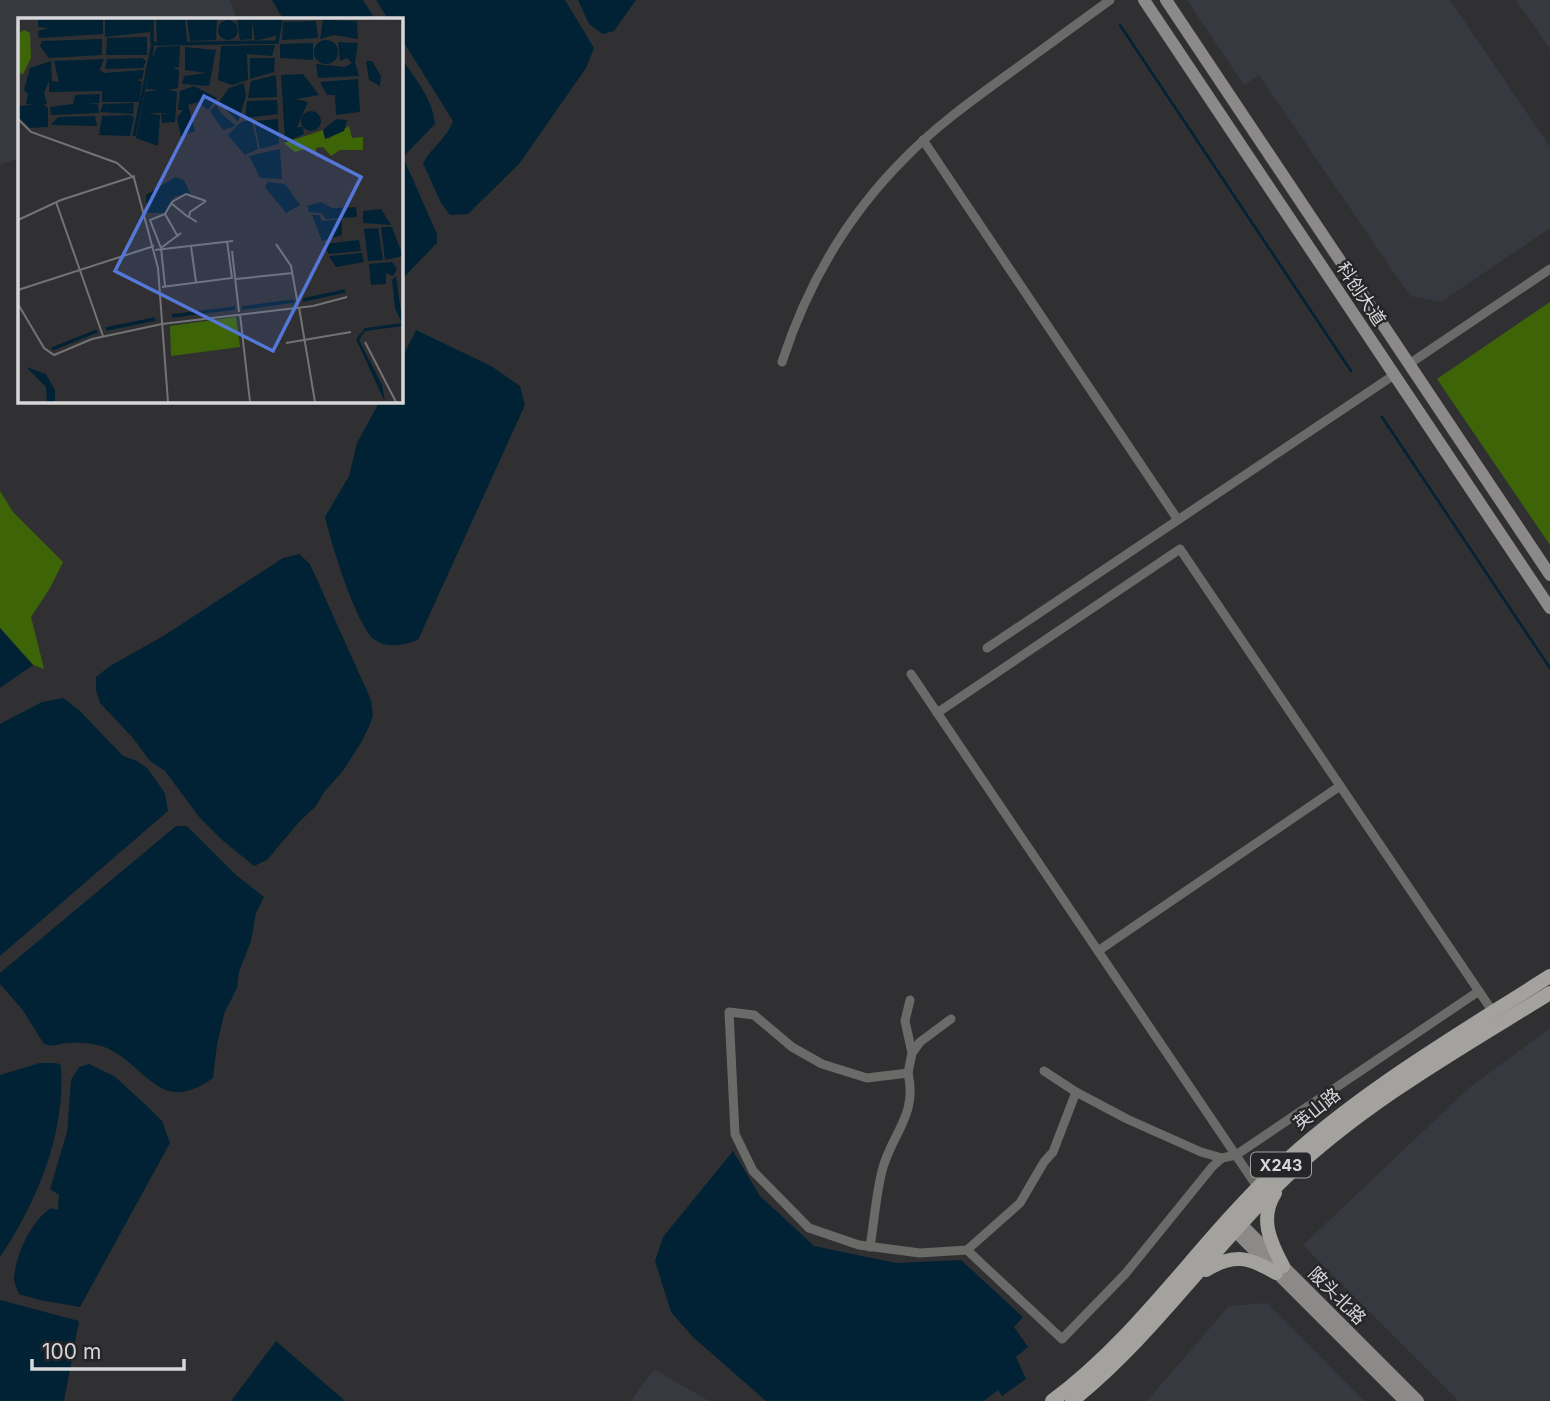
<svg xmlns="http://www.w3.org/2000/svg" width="1550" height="1401" font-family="Inter,'Noto Sans SC',sans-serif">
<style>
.built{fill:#373941}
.green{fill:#3d6507}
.water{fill:#012234}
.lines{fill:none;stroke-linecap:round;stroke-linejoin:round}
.stream{stroke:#012234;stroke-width:2.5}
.street{stroke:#6a6a68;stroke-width:9}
.secondary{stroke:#8b8a88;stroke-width:12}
.primary{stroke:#a4a29f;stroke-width:14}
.labels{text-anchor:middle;stroke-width:5;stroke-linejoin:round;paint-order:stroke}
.shield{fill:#262629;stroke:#a3a3a5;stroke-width:2}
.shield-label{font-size:16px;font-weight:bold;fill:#d8d8da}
.street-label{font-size:18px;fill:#d8d8da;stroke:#262629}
.inset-river{fill:none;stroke:#012234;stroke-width:3.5}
.inset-road{fill:none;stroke:#737376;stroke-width:2}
.view{fill:#5577d9;fill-opacity:0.15;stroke:#5577d9;stroke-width:3.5}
.inset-edge{fill:none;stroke:#d8d8da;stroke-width:3.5}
</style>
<rect width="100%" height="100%" fill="#303033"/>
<!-- built -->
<g class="built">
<polygon points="0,0 230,0 237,19 19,19 19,158 0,165"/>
<polygon points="1187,0 1450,0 1550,147 1550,228 1441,302 1410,296 1259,75 1244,85"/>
<polygon points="1516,0 1550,0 1550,49"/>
<polygon points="1550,1028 1550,1401 1459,1401 1303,1245 1469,1088"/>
<polygon points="1267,1303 1364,1401 1147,1401 1229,1306"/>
<polygon points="654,1369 709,1401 631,1401"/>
</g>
<!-- green -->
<g class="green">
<polygon points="1550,302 1550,545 1437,379"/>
<polygon points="0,491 13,512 63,562 50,588 31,617 44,669 33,665 0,628"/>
</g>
<!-- water -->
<g class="water">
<polygon points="272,0 363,0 375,19 283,19"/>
<path d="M376,0H565L594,48L586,68L519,164L468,214L450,215L441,203L423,163C432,147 447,138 453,121L401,38V19H388Z"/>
<polygon points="578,0 636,0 614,31 603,34 589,24"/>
<path d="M401,57C414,78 433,98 435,124L403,157L437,234V243L404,277L401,276Z"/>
<path d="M416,330L491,366L520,386L525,405L418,640C404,645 388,649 375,640C357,628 330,540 325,517L349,476L357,443L380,401H401V360Z"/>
<polygon points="299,554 310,564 371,700 373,715 370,724 362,741 343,771 324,792 316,806 299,822 267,860 254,866 221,839 200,818 165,771 150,761 133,738 100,703 96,690 96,677 110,666 165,635 283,558"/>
<polygon points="0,628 33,665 0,688"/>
<polygon points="63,698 79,710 123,756 137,761 148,769 165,793 168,811 0,956 0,724 42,702"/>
<path d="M176,826H187L236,875L264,897L256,913L251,941L239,972L237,988L224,1014L217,1045L213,1078C158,1118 146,1062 102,1046C92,1043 79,1042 69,1043C57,1043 57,1048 44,1044L22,1009L0,984V973Z"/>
<path d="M40,1063H56L61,1065C66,1133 37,1202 0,1257V1075Z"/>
<path d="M89,1064L114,1076L146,1105L162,1121L170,1143L80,1307L40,1300L19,1294C17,1288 14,1283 14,1278C16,1254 31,1221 51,1208L58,1210L59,1195L50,1189L67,1132L71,1080L79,1067Z"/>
<polygon points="733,1151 760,1196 814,1246 896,1263 961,1260 1023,1317 1014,1327 1028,1347 1016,1357 1026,1379 1002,1396 998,1390 984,1401 766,1401 693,1337 671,1312 655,1261 663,1237"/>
<polygon points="0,1300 79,1321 64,1401 0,1401"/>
<polygon points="276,1341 345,1401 231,1401"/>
</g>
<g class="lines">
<!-- stream -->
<g class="stream">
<polyline points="1120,25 1351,371"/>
<polyline points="1382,417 1550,668"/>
</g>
<!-- street -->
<g class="street">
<polyline points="923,140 1178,520"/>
<path d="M782,362C807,285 847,216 904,159C935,127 971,101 1007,75C1041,50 1076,25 1110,0"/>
<polyline points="1409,364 1550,269"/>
<polyline points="987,648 1394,375"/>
<polyline points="911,674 1258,1188"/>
<polyline points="937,713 1180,549 1493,1012"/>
<polyline points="1098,951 1340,786"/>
<polyline points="910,1000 905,1021 912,1053 908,1073 867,1078 822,1064 792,1047 754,1015 729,1012 735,1134 753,1171 809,1228 859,1245 920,1253 967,1250 1020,1203 1044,1162 1053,1152 1076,1092"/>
<polyline points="912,1053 920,1042 951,1019"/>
<polyline points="1044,1071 1076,1092 1127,1119 1201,1152 1222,1158 1236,1155 1479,991"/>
<path d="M870,1247C874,1222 876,1195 882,1171C891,1134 918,1116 908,1073"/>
<polyline points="967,1250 1062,1339 1126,1273 1212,1167 1222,1158"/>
</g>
<!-- secondary -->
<g class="secondary">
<polyline points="1144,0 1550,608"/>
<polyline points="1166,0 1550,575"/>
<polyline points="1235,1218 1418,1401"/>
<polyline points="1229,1225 1405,1401"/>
</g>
<!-- primary -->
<g class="primary">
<path d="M1275,1193C1259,1218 1270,1242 1283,1266"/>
<path d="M1206,1270C1234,1253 1249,1257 1276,1273"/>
<path d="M1052,1401C1140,1336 1198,1243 1277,1169C1359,1092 1456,1036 1550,976"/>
<path d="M1072,1401C1153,1336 1210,1250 1285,1178C1363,1103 1458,1050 1550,993"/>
</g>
</g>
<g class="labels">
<!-- shield labels -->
<rect class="shield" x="1251" y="1152.5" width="60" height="25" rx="5"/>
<g class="shield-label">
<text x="1281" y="1171">X243</text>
</g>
<!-- street labels -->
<g class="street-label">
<text transform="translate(1361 294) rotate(56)" y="6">科创大道</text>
<text transform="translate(1317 1109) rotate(-39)" y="6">英山路</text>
<text transform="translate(1337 1296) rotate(45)" y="6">陂头北路</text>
</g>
</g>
<!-- overview -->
<g transform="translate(18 18)">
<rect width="385" height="385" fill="#303033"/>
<path d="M6,12L12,15L13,40L5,56L0,55V16ZM331,108L334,120L345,119V132H322L313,138L305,129L298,130V136L290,130L277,134L266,125L305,112L310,121ZM218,299L222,329L153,338L152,308Z" fill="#3d6507"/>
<path d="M20,1H85V16L21,20L20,13L31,10L20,9ZM87,1H132V14L87,19ZM138,1H167L169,24L139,25ZM169,1H199L198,22L172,23ZM219,1H261L260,17L237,23L234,3V21L222,22ZM200 12a10 10 0 1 1 20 0a10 10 0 1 1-20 0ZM339,3L340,21L316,17L302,21L305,2ZM265,4L298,3L300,20L264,22ZM129,19V37H88L89,20ZM84,21V37L31,40L22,28L24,23ZM296 34a12 12 0 1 1 24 0a12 12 0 1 1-24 0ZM320,24L340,25L337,44L341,58L300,60L298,46L327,49L334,45L329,40L322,43ZM295,25V42L262,40V26ZM257,27L254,38L229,36L230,62L214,67L200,62L203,28ZM162,28L161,49L155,50L161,52L160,70L151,72L159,74L157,104L144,105L143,96L150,95H130L142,97L140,128L118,120L127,74L139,72L128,71L133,42L139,29ZM167,29L198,32L191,68L164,66L166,58L189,55L167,52ZM232,40H257L256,54L232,61ZM86,41L82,52L86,55L126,52L124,61L119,62L124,64L121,84H84V73L31,74V63L26,75L29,86H25L30,90V109L12,110L0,98V88L16,87L8,86L10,76L6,72L12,50L33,43L34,63L41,64L36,43ZM89,41L124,40L128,43L125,50L87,51ZM348,43H354L363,58L362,68L351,62ZM285,56L301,77L278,81L290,84L279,109H285L286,116L267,124L263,57ZM258,57L259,79L230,80L233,63ZM340,61L342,94L318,97L317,77H309L302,64ZM226,65L228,78L220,104L201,84L211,70ZM176,68L199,80L190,92L180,84L170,87L177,113L163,118L159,100L165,92H160L162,73ZM57,77L82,76L81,85H67L80,86L81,95L33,97L32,89L55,86ZM229,83L259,82L260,96L227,100ZM116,85L115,96L82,94L85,86ZM198,87L204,96L218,108L205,112L192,93ZM283 103a10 10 0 1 1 20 0a10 10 0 1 1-20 0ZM113,97L116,100L112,118L81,117L84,98ZM77,98L79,108L33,107L40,99ZM260,101L261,126L242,131L236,103ZM318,101L329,102L326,113L307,121L305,112ZM234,102L240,131L227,137L210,117L223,104ZM262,131L264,161L242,160L231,138ZM157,159L166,162L172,175L156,179L146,195H129L128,177ZM250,164L267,166L282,187L268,195L247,169ZM303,184L314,190L338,189L339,199L308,201L303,195L291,194L289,188ZM363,191L373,207L345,205V193ZM294,197H301L304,203L324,201V217L304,223ZM374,209L385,238L367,242L363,209ZM360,210L365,242L350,243L346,211ZM341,222L343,233L311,236L305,226ZM344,235L346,244L318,249L311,238ZM374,244L379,251L375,258L368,255V266L353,267L351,246ZM378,258L385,308L347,313L341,322L364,367L367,384L338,321L347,310L384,305L377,290L374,262ZM8,349L28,356L37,372V384H29L28,369Z" fill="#012234"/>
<path class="inset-river" d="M134,1V24L139,26L259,24L263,1M116,118L135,26M285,282L327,273M224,290L276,283M154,298L217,290M88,311L137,301M34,331L79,313"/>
<path class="inset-road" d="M0,101L13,114L99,145L116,160L140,250L150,384M38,184L85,318M153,185L170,199M0,202L43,182L117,158M179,204L171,199L172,194L188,183M159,217L147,196L154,184L168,176L188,183M258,226L273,248L280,287M173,228L178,264M143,230L132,202L147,196M137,232L215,223M214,233L221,294M218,261L275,255M147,268L143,230L163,215M144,269L214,260L209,223M0,272L136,228M0,286L26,330L36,337L74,321L144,306L295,288L329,279M281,289L297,384M222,296L232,384M347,324L378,384M268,325L333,314"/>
<path class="view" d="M186,78L343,159L255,333L97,253Z"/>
<rect width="385" height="385" class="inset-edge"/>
</g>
<!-- scale -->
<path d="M32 1359v10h152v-10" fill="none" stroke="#d8d8da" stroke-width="3.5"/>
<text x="42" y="1359" font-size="21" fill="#d8d8da" stroke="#262629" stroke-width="5" paint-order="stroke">100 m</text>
</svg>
